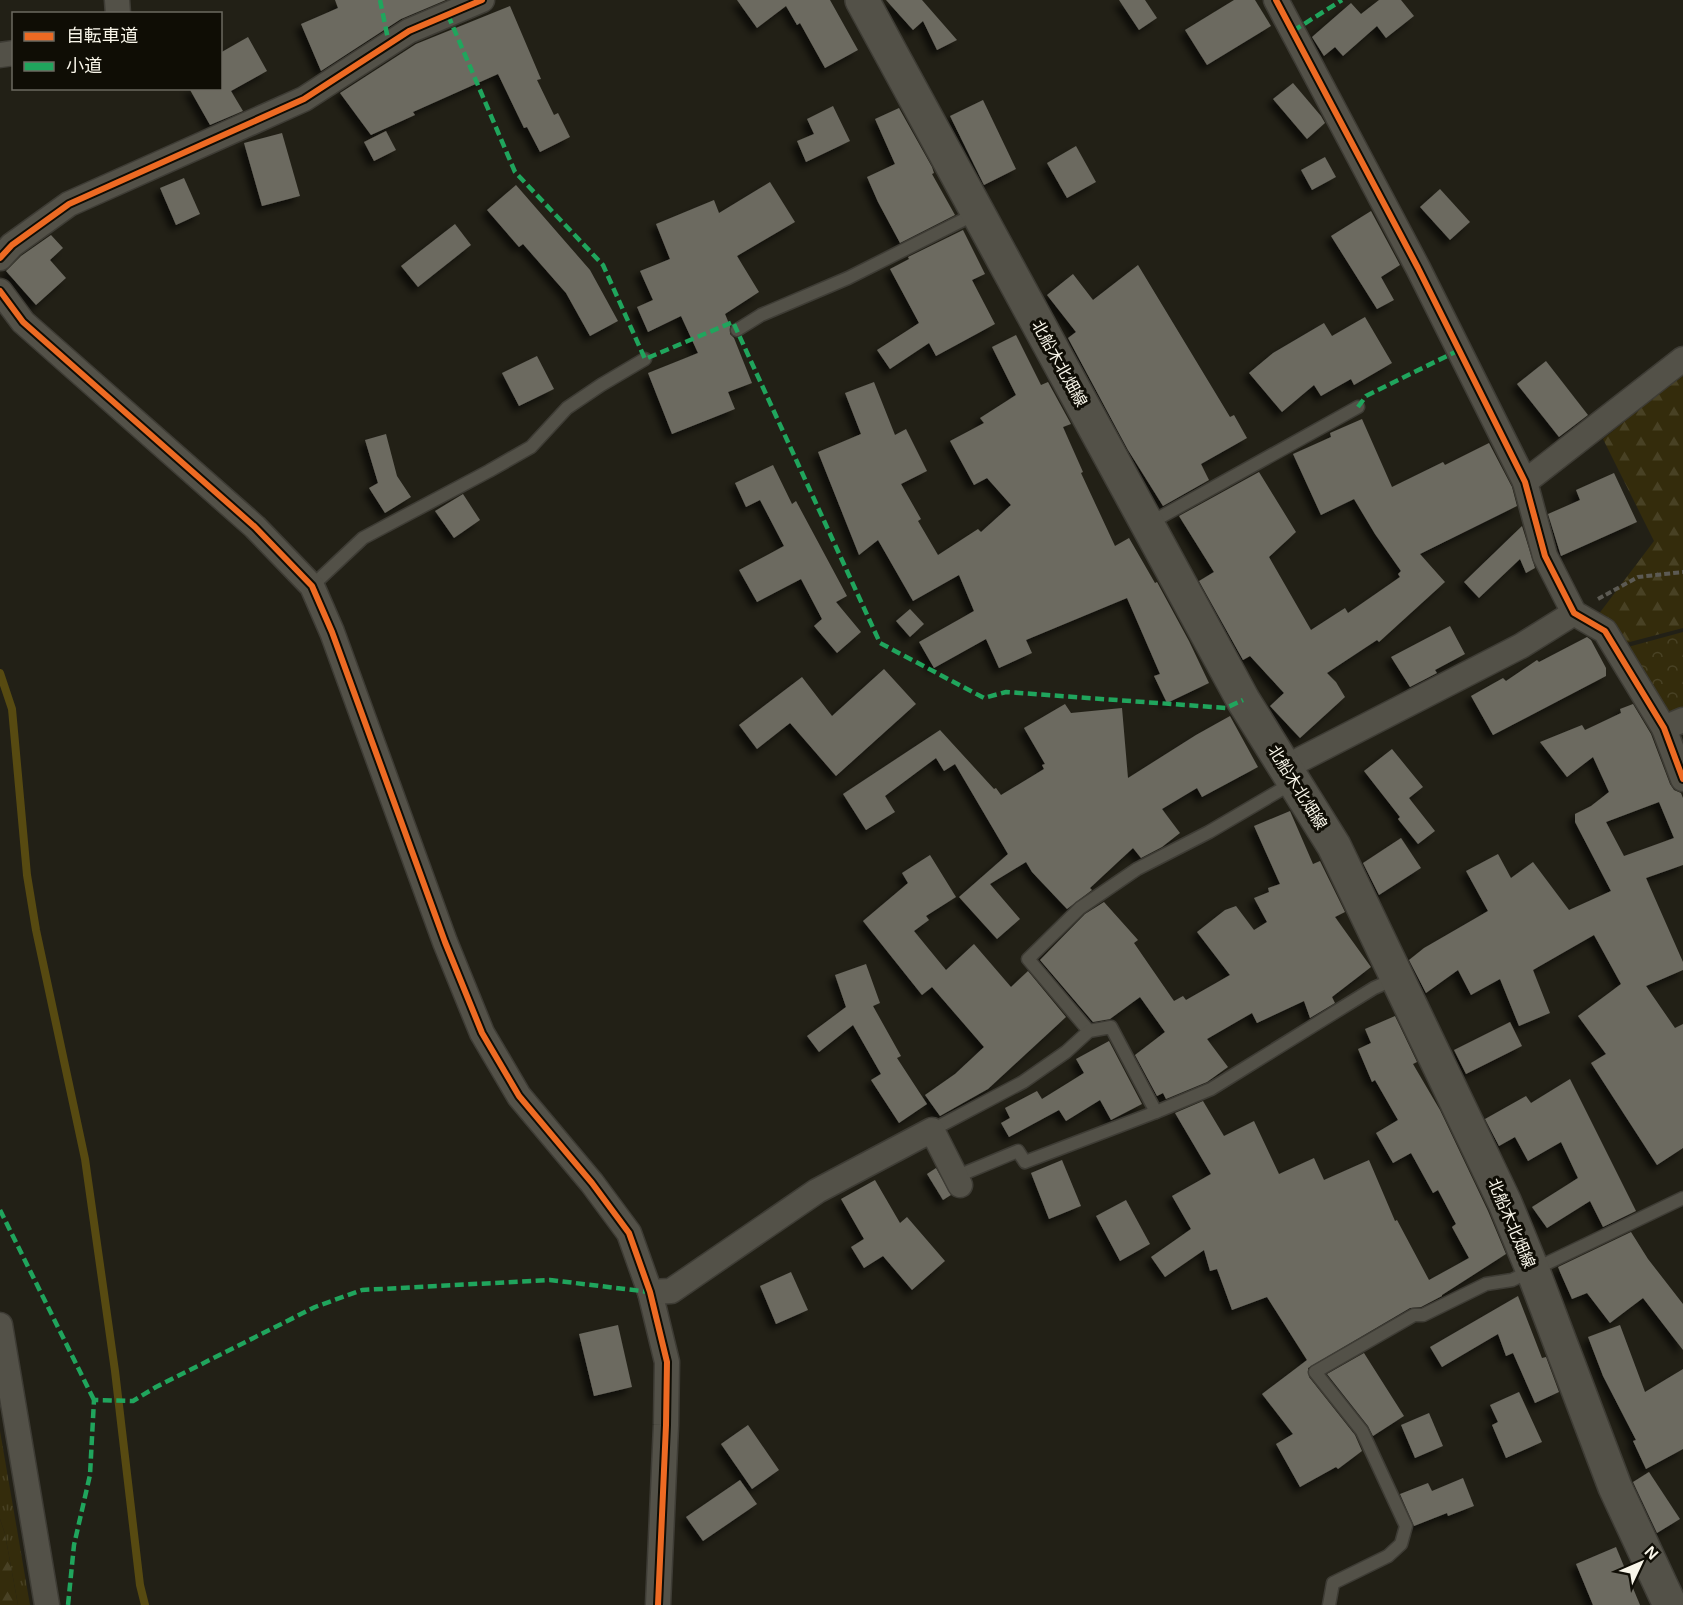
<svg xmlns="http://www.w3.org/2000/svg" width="1683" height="1605" font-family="Helvetica,'Noto Sans JP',sans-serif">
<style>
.grass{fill:url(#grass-tufts)}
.forest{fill:url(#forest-firs)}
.park{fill:url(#park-crowns)}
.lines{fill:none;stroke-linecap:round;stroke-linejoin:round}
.stream{stroke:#574a11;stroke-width:8}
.building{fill:#6c6a61;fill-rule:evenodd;filter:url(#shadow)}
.lane-casing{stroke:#3e3c35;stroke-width:15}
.street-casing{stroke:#3e3c35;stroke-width:27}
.secondary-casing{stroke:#3e3c35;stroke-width:36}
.path{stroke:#5c5a53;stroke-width:4;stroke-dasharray:6 3;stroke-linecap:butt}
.lane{stroke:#535148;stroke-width:12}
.street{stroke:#535148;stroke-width:24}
.secondary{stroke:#535148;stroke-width:33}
.quiet{stroke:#20a55d;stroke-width:4.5;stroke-dasharray:9 4.5;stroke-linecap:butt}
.cycleway-casing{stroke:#0f0d05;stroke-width:10}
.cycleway{stroke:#ed6a23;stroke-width:6}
.labels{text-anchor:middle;stroke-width:6;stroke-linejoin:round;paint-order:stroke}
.street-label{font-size:16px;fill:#f8f5e9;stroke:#0f0d05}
</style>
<defs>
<pattern id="grass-tufts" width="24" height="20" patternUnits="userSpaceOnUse" patternTransform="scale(1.5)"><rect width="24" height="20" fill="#342c0c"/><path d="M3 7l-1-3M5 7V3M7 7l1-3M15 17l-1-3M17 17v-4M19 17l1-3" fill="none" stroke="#484124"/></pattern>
<pattern id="forest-firs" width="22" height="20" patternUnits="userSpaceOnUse" patternTransform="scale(1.5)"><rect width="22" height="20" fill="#342c0c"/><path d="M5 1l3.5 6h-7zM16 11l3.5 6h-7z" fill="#484124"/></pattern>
<pattern id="park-crowns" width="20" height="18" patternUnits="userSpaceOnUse" patternTransform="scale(1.5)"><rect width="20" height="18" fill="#342c0c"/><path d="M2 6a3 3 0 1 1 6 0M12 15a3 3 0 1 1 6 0" fill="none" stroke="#484124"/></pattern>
<filter id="shadow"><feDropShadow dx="-5.5" dy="5.5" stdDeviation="3" flood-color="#0009"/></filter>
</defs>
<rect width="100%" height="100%" fill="#222016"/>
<!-- grass -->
<polygon class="grass" points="0,1431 30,1605 18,1605 5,1534 0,1519"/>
<!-- forest -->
<g class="forest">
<polygon points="1683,374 1683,628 1626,643 1598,615 1654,541 1603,439"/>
<polygon points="0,1519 5,1534 18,1605 0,1605"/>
</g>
<!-- park -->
<polygon class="park" points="1683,632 1683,712 1671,717 1628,647"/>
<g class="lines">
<!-- stream -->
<polyline class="stream" points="0,673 12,709 27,875 36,930 85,1159 115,1371 140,1585 145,1605"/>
</g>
<!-- building -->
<g class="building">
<polygon points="335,0 446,0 401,19 321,71 301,24 338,8"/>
<polygon points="737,0 830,0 858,50 825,68 800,23 797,25 786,6 757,28"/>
<polygon points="886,0 922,0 957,40 937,50 923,21 913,30"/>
<polygon points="1119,0 1145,0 1157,18 1139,30"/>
<polygon points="1234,0 1255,0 1271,26 1207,65 1185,30"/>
<polygon points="1379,0 1401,0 1414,16 1386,38 1377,26 1343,56 1335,47 1324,56 1312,37 1351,3 1361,14"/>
<polygon points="510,6 541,79 537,80 554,115 558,113 570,137 540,152 527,127 524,128 498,74 413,112 415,115 371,135 340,93 416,44"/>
<polygon points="248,37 267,71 231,91 243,111 210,125 189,88 220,88 220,53"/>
<polygon points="1293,83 1321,116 1325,123 1307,139 1273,99"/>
<polygon points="983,100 1016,169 984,185 950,116"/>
<polygon points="833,106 850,141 806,162 797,141 814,134 807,119"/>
<polygon points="899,108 932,167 934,173 932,174 955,215 900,243 878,202 867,177 895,164 875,119"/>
<polygon points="386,131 396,150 374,161 364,142"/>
<polygon points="282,133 300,196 262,206 244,143"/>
<polygon points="1076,146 1096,182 1067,198 1047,163"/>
<polygon points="1325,157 1336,177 1312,190 1301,170"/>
<polygon points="184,178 200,214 176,225 160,188"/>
<polygon points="770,182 795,222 737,256 759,292 725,314 730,326 730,334 734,338 752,383 728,392 735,409 672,434 648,373 698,353 681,316 648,332 637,307 653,300 640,271 670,259 656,224 714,200 719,213"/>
<polygon points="516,185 590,270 618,321 590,336 566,293 523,244 519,247 487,210"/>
<polygon points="1440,189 1470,222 1450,240 1420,207"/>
<polygon points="1371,211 1400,265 1381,277 1394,300 1377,309 1331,236"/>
<polygon points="455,224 471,245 418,287 401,266"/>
<polygon points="963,230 985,274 972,280 995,324 936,356 929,343 890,369 877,350 919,323 890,269 909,259 908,257"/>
<polygon points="51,235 63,248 50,260 66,278 36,305 6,271 21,256"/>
<polygon points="1138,265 1230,417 1234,415 1247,438 1201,464 1209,480 1163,506 1128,450 1068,338 1076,332 1047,295 1073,274 1093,300"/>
<polygon points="1365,317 1392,363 1354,385 1351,379 1321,396 1314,385 1282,412 1249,373 1273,353 1324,323 1332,336"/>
<polygon points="1016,335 1041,385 1048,382 1071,424 1063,427 1083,472 1081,473 1115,546 1129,538 1155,583 1157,582 1189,641 1209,683 1167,703 1154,676 1160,674 1127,598 1026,640 1032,653 999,668 986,639 934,668 919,642 974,611 959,575 913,601 878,540 859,555 818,452 861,434 845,393 874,382 895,435 906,429 927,471 901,484 921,519 918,521 938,555 978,529 981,532 1011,505 987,478 974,485 950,441 984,423 980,418 1016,395 992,347"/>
<polygon points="537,356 554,389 519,406 502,373"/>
<polygon points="1546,361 1588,415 1559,437 1517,384"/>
<polygon points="1362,419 1392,487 1443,462 1445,465 1489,443 1512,487 1517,506 1420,554 1445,582 1379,642 1377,640 1327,673 1336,682 1345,697 1300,738 1270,706 1284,693 1250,656 1243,660 1199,581 1214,572 1179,516 1259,472 1296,532 1269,557 1311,630 1345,608 1348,613 1400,577 1398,574 1401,571 1375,534 1354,499 1321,515 1293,454 1331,437 1330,433"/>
<polygon points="386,434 397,476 411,497 385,513 369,488 378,483 365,440"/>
<polygon points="773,465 792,504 796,501 847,596 836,602 861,632 837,653 814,626 822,619 801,579 757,602 739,570 784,546 760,500 746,507 735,483"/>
<polygon points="1614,473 1637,522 1561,556 1548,514 1580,500 1576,490"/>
<polygon points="463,494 480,520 454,538 435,511"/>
<polygon points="1522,526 1535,568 1526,573 1520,559 1479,598 1464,582"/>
<polygon points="910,609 924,624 910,637 896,621"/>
<polygon points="1450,626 1465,654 1435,670 1437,673 1410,687 1391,657"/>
<polygon points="1587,637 1591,640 1606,668 1606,676 1493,735 1471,696 1503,678 1506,681 1537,660 1539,662"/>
<polygon points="884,669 916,704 836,776 790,723 757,749 739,725 802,677 832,716"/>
<polygon points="1065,704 1071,713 1122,708 1128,778 1196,735 1230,716 1258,767 1202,797 1197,788 1162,809 1180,833 1162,847 1141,858 1133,848 1090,888 1092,890 1067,909 1032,872 1026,862 990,884 1020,919 997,939 959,897 1008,854 955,764 944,771 936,758 885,796 895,812 866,830 843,794 940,730 994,789 996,788 1001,795 1044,769 1042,765 1045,764 1024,728"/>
<path d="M1633,704L1651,734L1670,784L1674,790L1681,793L1683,798V865L1646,878L1683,962V970L1646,986L1675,1028L1683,1024V1148L1657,1165L1591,1063L1606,1054L1578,1016L1621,984L1594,935L1533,970L1550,1013L1519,1026L1500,979L1471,995L1458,970L1426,993L1409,960L1424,948L1488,911L1466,871L1498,854L1511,878L1533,862L1569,910L1611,891L1575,822V814L1591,806L1609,792L1593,757L1567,777L1540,742L1582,725L1585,730L1621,713L1620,709ZM1659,802L1674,838L1624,856L1606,822Z"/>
<polygon points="1392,749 1423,787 1409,798 1435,831 1418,844 1398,819 1400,817 1364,771"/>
<polygon points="1290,811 1313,864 1320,861 1345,912 1335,917 1371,967 1332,997 1335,1003 1310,1018 1304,1001 1257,1023 1252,1013 1207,1039 1228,1067 1207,1082 1166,1099 1163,1093 1157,1096 1135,1055 1165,1032 1140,997 1110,1019 1093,1022 1040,960 1085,914 1104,902 1138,940 1134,943 1174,1001 1183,996 1186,1000 1230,975 1197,932 1225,910 1236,906 1254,930 1267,922 1254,898 1269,892 1268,888 1280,884 1254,826"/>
<polygon points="1401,838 1421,868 1379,895 1363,863"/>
<polygon points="930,855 956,897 926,916 929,920 914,931 946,970 974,944 1011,987 1028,971 1066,1017 988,1089 940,1116 925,1095 955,1074 984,1047 932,987 922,995 863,921 908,883 902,873"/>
<polygon points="866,964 880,1003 873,1006 901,1056 897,1058 927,1104 899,1123 871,1080 881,1074 853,1025 819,1052 807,1036 846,1007 835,975"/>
<polygon points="1395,1016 1417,1062 1413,1064 1440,1110 1488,1211 1506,1254 1442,1295 1442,1296 1421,1307 1410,1308 1308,1368 1309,1377 1355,1435 1362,1451 1338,1469 1336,1467 1300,1487 1276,1444 1293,1434 1262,1394 1307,1360 1267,1297 1232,1310 1217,1269 1210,1271 1204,1250 1165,1277 1151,1257 1191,1229 1172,1196 1211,1174 1175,1113 1203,1101 1224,1136 1254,1121 1279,1174 1314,1158 1324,1180 1369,1160 1395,1221 1397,1220 1429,1280 1469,1258 1452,1227 1456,1224 1438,1190 1433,1193 1411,1153 1393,1163 1376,1133 1398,1120 1375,1080 1372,1082 1358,1049 1371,1043 1365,1029"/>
<polygon points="1510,1022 1522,1046 1466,1074 1454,1050"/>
<polygon points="1109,1041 1142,1104 1111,1120 1100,1100 1066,1121 1059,1110 1009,1137 1001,1123 1010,1118 1005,1108 1037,1091 1042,1099 1084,1073 1076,1059"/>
<polygon points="1570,1079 1636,1211 1603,1227 1590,1201 1547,1228 1532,1207 1578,1178 1561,1142 1528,1161 1515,1137 1499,1146 1485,1119 1526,1096 1531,1103"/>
<polygon points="1062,1160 1081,1206 1049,1219 1031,1173"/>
<polygon points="936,1168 951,1195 943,1200 927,1174"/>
<polygon points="875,1180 900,1223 907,1217 945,1261 912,1290 883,1256 864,1268 851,1247 864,1239 841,1199"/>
<polygon points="1126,1200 1150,1244 1120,1261 1096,1216"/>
<polygon points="1631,1232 1648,1259 1683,1304 1683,1350 1643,1298 1610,1323 1587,1293 1572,1299 1560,1272 1558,1267"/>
<polygon points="791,1272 808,1310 776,1324 760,1286"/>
<polygon points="1518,1296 1542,1358 1546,1357 1559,1392 1535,1403 1513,1353 1506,1356 1498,1334 1442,1367 1430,1347"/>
<polygon points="618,1325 632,1387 594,1396 579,1334"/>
<polygon points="1620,1325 1645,1392 1683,1369 1683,1449 1646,1469 1633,1441 1636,1440 1603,1376 1588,1337"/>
<polygon points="1364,1353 1404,1416 1373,1436 1368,1426 1327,1374"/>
<polygon points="1519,1392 1542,1442 1506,1458 1492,1425 1498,1422 1490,1405"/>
<polygon points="1429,1413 1443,1446 1415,1458 1401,1425"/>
<polygon points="748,1425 779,1470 752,1489 721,1444"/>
<polygon points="1649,1472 1680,1519 1657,1533 1633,1482"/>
<polygon points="1463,1478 1474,1506 1448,1516 1447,1513 1414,1526 1400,1494 1428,1483 1432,1491"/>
<polygon points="740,1480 757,1504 703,1541 686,1517"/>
<polygon points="1616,1547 1640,1605 1593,1605 1576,1564"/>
</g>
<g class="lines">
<!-- lane casing -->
<g class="lane-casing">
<g id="lane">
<polyline points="737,330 761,315 848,278 977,213"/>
<polyline points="1148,524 1358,407"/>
<polyline points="312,586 363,538 489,471 531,447 567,408 601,385 645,359"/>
<polyline points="1089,1031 1028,959 1080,908 1137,869 1209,832 1294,782"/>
<polyline points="932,1130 1023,1082 1066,1052 1089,1031 1111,1027 1156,1112 1211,1089 1374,988 1397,978"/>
<polyline points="965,1173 1018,1151 1025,1162 1156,1112"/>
<polyline points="1329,1605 1333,1583 1388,1556 1401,1544 1406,1526 1362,1431 1315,1372 1414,1315 1423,1315 1486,1284 1512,1280 1683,1198"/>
</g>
</g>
<!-- street casing -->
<g class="street-casing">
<g id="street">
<polyline points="117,0 118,14"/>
<polyline points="1276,0 1418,268 1525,482 1545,556 1574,613 1605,631 1664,728 1683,779"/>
<polyline points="0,55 14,53"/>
<polyline points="0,258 12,245 69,204 304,99 409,31 482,0"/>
<polyline points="0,291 23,322 255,527 312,586 332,632 445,942 482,1033 519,1096 592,1183 629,1233 650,1292 667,1362 666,1425 658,1605"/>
<polyline points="1525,482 1683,359"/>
<polyline points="1664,728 1683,720"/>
<polyline points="1286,767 1521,646 1574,613"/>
<polyline points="650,1292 671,1291 817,1191 932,1130 960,1185"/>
<polyline points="0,1325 47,1605"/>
</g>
</g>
<!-- secondary casing -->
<g class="secondary-casing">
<polyline id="secondary" points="862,0 1243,700 1334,846 1505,1203 1533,1271 1615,1487 1670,1605"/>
</g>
<!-- path -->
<polyline class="path" points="1598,599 1638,577 1683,572"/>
<!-- lane -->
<use href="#lane" class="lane"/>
<!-- street -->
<use href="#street" class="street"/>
<!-- secondary -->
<use href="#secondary" class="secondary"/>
<!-- quiet -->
<g class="quiet">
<polyline points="380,0 389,44"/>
<polyline points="448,15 515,172 603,265 645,359 733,322 880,643 984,698 1006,692 1226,708 1243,700"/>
<polyline points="1293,31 1342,0"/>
<polyline points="1358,407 1366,396 1459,350"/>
<polyline points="0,1210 94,1400"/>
<polyline points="68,1605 74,1545 90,1475 94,1400 133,1401 156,1387 315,1307 362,1290 550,1280 650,1292"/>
</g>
<!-- cycleway casing -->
<g class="cycleway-casing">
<g id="cycleway">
<polyline points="1276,0 1418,268 1525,482 1545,556 1574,613 1605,631 1664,728 1683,779"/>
<polyline points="0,258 12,245 69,204 304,99 409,31 482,0"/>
<polyline points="0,291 23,322 255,527 312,586 332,632 445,942 482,1033 519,1096 592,1183 629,1233 650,1292 667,1362 666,1425 658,1605"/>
</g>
</g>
<!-- cycleway -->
<use href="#cycleway" class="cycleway"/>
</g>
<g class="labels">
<!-- street labels -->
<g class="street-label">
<text transform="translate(1060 363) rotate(61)" y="6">北船木北畑線</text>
<text transform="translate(1298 787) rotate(58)" y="6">北船木北畑線</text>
<text transform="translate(1512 1223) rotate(67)" y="6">北船木北畑線</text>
</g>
</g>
<!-- legend -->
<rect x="12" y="12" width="210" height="78" fill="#0f0d05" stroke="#6c6a60" stroke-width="1.5"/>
<rect x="24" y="32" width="30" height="9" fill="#ed6a23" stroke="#6c6a60" stroke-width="1.5"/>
<text x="66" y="42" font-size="18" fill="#f8f5e9">自転車道</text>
<rect x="24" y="62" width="30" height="9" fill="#20a55d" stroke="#6c6a60" stroke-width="1.5"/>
<text x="66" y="72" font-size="18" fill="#f8f5e9">小道</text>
<!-- north arrow -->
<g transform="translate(1641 1563) rotate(46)" stroke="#0f0d05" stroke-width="4.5" paint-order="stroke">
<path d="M0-4.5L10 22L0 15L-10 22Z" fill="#f8f5e9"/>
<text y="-9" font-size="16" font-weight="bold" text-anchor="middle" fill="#f8f5e9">N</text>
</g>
</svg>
